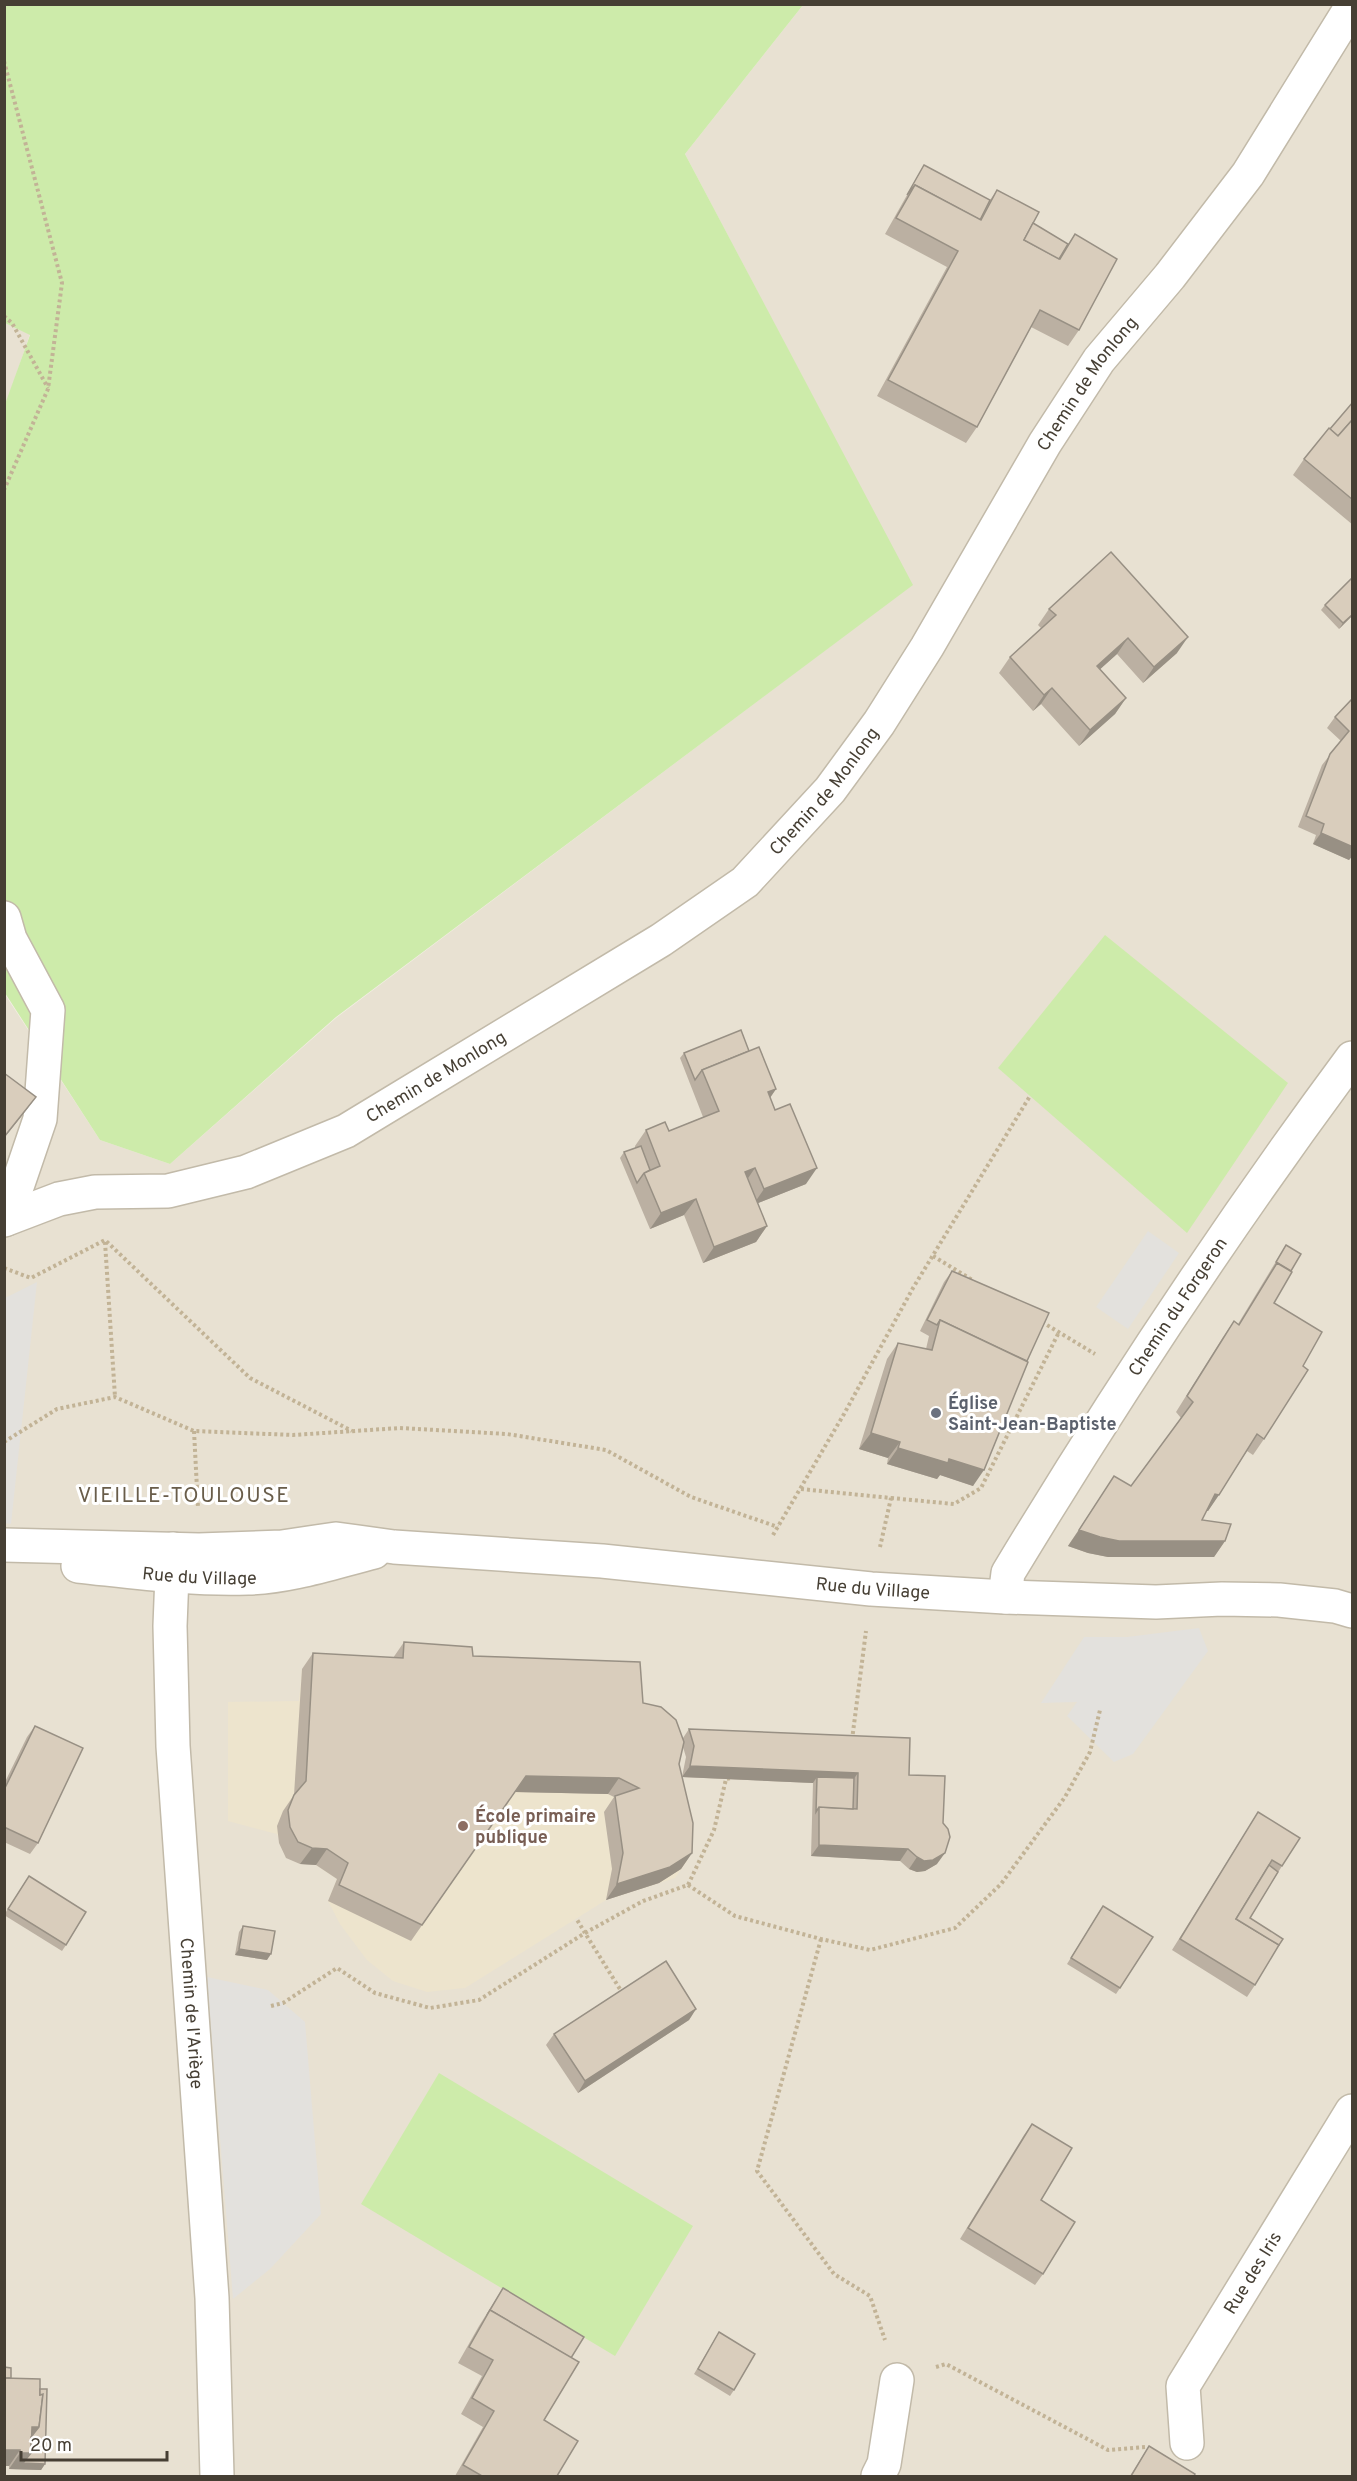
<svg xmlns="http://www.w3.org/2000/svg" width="1357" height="2481" font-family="Overpass,sans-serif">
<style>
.residential{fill:#e8e1d2}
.education{fill:#ede4cd}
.green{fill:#cdebaa}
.parking{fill:#e3e1dd}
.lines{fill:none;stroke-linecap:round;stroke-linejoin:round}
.minor-casing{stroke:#c2baa9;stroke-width:36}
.tertiary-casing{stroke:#c2baa9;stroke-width:36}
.path{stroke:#c2b396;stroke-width:4;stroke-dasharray:3 3;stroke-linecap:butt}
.minor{stroke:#fff;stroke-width:33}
.tertiary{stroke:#fff;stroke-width:33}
.wall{fill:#bbb0a2}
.shaded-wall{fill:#989084}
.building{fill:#d9cdbc;stroke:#989084;stroke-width:1.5}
.worship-dot{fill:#6b7280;stroke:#fff;stroke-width:2}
.education-dot{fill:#8d6e63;stroke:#fff;stroke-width:2}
.labels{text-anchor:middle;stroke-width:6;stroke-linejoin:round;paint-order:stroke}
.street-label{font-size:18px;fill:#463f34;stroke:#fff}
.worship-label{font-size:18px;font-weight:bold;fill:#5b616d;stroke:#fff;text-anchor:start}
.education-label{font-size:18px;font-weight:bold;fill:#785e54;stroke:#fff;text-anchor:start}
.quarter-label{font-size:21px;letter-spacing:1.5px;fill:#695d4a;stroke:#fff}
</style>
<rect width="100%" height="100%" fill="#f3efe4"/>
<!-- residential -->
<g class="residential">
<polygon points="803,5 1352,5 1352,2476 5,2476 4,993 100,1140 170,1164 336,1018 912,585 685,154"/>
<polygon points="5,323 30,334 5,407"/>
</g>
<!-- education -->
<polygon class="education" points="302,1669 392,1674 628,1678 687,1861 675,1878 606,1900 465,1988 427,1992 393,1981 367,1960 340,1924 328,1901 337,1879 316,1865 286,1858 277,1834 228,1821 228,1702 299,1701"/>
<!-- green -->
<g class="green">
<polygon points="4,5 803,5 685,154 913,585 336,1017 170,1164 100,1140 5,993 4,407 30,335 5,323"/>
<polygon points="1105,935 1288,1083 1187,1233 998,1068"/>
<polygon points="439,2073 693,2226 615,2356 361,2204"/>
</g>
<!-- parking -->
<g class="parking">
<polygon points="1148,1231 1179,1253 1128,1329 1096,1307"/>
<polygon points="37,1282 11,1524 4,1523 5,1298"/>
<polygon points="1199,1628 1208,1651 1133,1754 1114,1762 1067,1716 1077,1702 1041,1703 1084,1637 1127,1637"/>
<polygon points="207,1977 268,1990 305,2022 321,2214 270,2269 233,2299"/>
</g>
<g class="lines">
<!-- minor casing -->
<g class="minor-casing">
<g id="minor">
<polyline points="4,918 10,939 48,1010 40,1119 6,1219"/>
<path id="s1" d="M4,1220L59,1199L95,1192L168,1191L246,1172L346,1131L661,940L745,882L830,790L879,723L927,647L1045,443L1099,360L1170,276L1248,174L1352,6"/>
<path id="s2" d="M1005,1597L1008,1573C1115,1396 1229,1224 1352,1058"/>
<path id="s3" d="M1187,2443L1183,2386L1352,2111"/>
<polyline points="878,2476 884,2464 897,2380"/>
</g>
</g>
<!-- tertiary casing -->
<g class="tertiary-casing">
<g id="tertiary">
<path id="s4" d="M4,1545L199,1550L282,1547L336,1539L394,1547L602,1561L871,1589L1005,1597L1156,1602L1222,1599L1279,1600L1335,1606L1352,1611"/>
<path id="s5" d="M173,1549L170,1626L173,1746L212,2298L217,2476"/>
<path id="s6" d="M78,1566C135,1572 192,1580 248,1578C290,1577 334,1562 374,1552"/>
</g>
</g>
<!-- path -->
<g class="path">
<polyline points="4,61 62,283 48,389 4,490"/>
<polyline points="4,316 12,323 48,388"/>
<polyline points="105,1242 115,1397"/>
<polyline points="933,1256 974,1281"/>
<polyline points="4,1268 31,1278 105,1240 250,1378 352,1431"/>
<polyline points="1042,1322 1095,1354"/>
<polyline points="194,1431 198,1508"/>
<polyline points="4,1442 57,1409 115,1397 194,1431 293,1435 400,1428 507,1434 606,1450 691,1497 778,1527"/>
<polyline points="801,1489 891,1498 880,1547"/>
<polyline points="891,1498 954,1504 981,1488 1059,1332"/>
<polyline points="773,1535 844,1414 913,1288 1030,1096"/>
<polyline points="852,1740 866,1631"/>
<polyline points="688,1885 735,1916 821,1939 870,1950 955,1928 1001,1884 1065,1797 1090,1752 1100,1710"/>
<polyline points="821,1939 757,2171 834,2274 870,2296 885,2340"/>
<polyline points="623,1994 585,1933 643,1901 688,1885 714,1830 726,1779 731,1778"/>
<polyline points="271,2006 283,2003 337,1968 375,1993 430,2008 479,2000 585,1933 576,1918"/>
<polyline points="936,2367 946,2364 1108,2450 1145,2447"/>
</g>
<!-- minor -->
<use href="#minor" class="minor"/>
<!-- tertiary -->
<use href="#tertiary" class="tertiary"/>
</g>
<!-- wall -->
<g class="wall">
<polygon points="924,165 990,200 997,190 1033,223 1068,244 1075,234 1079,330 1068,346 1031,327 977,427 966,443 877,396 947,267 885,234"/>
<polygon points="1353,402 1353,525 1293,475 1304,459"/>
<polygon points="1325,605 1353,615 1339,629 1321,610"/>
<polygon points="1049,609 1177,653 1143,683 1117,654 1100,669 1126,698 1115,714 1079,746 1041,704 1033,711 999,673 1010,657 1041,628 1038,625"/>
<polygon points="1353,698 1353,855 1349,860 1313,844 1316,835 1298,827 1322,765 1341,741 1327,728 1335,717"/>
<polygon points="749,1051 776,1089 770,1098 806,1184 758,1203 767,1226 756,1242 703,1263 684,1215 650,1229 620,1158 624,1152 635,1148 635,1146 646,1130 669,1131 703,1117 680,1058 684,1053"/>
<polygon points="1286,1245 1291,1271 1274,1303 1264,1439 1253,1455 1247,1451 1208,1511 1206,1511 1202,1520 1225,1541 1214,1557 1108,1557 1088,1553 1068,1546 1114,1476 1131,1486 1181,1418 1176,1412 1223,1337 1234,1321 1238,1324"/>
<polygon points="952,1271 1027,1361 973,1486 940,1475 937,1479 887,1464 888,1458 859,1449 887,1359 898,1343 926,1349 929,1336 920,1331 944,1282"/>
<polygon points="404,1642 473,1656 643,1703 683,1738 689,1729 909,1775 937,1864 925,1871 917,1872 909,1869 900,1861 811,1856 813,1783 682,1777 686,1757 683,1747 679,1764 692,1853 681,1869 659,1883 606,1900 612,1869 604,1812 614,1797 608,1794 515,1792 411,1941 328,1901 337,1879 316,1865 300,1864 286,1858 279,1843 277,1826 283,1811 294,1795 302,1669 313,1653 393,1658"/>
<polygon points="35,1726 38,1843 30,1854 4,1842 4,1784 27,1737"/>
<polygon points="1258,1812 1282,1866 1250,1918 1255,1985 1247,1997 1172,1950"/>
<polygon points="25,1882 66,1945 62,1951 4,1915"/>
<polygon points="1103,1906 1120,1988 1116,1994 1067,1964"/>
<polygon points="243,1926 267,1960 235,1955 239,1932"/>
<polygon points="696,2009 689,2020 578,2093 546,2045 554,2034"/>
<polygon points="1032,2124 1041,2200 1043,2274 1035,2285 960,2239 1024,2135"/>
<polygon points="503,2288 571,2358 544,2420 557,2476 455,2476 483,2427 461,2414 482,2376 458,2363 479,2326"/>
<polygon points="719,2332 734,2390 730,2396 694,2374"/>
<polygon points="4,2367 11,2378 40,2389 45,2464 41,2470 9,2469 9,2466 4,2466"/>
<polygon points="1149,2446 1194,2476 1130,2476"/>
</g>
<!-- shaded-wall -->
<g class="shaded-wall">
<polygon points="1353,614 1353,615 1339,629 1343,623"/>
<polygon points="1188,637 1177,653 1143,683 1154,667"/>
<polygon points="1128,638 1117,654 1086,682 1097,666"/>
<polygon points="1052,688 1041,704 1033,711 1044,695"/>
<polygon points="1126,698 1115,714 1079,746 1090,730"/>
<polygon points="1321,833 1353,847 1353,855 1349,860 1313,844"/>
<polygon points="776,1089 765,1105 768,1092"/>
<polygon points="36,1097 24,1113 4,1138 4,1137"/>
<polygon points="755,1168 744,1184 745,1172"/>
<polygon points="817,1168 806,1184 753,1205 764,1189"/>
<polygon points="696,1199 684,1215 650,1229 661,1213"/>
<polygon points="767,1226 756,1242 703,1263 714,1247"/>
<polygon points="871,1433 900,1442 888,1458 859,1449"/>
<polygon points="898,1448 949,1459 984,1470 973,1486 940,1475 937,1479 887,1464"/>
<polygon points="1215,1494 1219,1495 1208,1511 1204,1510"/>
<polygon points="1079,1530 1225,1541 1214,1557 1108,1557 1088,1553 1068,1546"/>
<polygon points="690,1766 858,1773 850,1784 817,1777 813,1783 682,1777"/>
<polygon points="526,1776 619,1778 608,1794 515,1792"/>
<polygon points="819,1845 908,1849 900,1861 811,1856"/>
<polygon points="312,1848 327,1849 316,1865 300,1864"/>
<polygon points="692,1853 681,1869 659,1883 606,1900 617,1884"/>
<polygon points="945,1853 937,1864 925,1871 917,1872 909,1869 917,1857"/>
<polygon points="239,1949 271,1954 267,1960 235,1955"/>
<polygon points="696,2009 689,2020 578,2093 585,2081"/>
<polygon points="32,2427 39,2427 28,2443"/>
<polygon points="4,2450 20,2450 9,2466 4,2466"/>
<polygon points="20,2453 31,2453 45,2464 41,2470 9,2469"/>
</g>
<!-- building -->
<g class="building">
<polygon points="924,165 990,200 980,220 915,185 907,195"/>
<polygon points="915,185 981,220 997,190 1039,212 1024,240 1060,259 1075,234 1117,259 1079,330 1040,310 977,427 888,380 958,251 896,218"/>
<polygon points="1033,223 1068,244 1059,259 1024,240"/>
<polygon points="1353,402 1353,419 1338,436 1330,429"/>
<polygon points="1353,419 1353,500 1304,459 1329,428 1338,436"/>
<polygon points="1111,552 1188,637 1154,667 1128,638 1097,666 1126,698 1090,730 1052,688 1044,695 1010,657 1056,615 1049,609"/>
<polygon points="1351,579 1353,580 1353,614 1343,623 1325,605"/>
<polygon points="1353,698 1353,847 1321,833 1324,824 1306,816 1330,754 1349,731 1335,717"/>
<polygon points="741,1030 749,1051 702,1070 695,1080 684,1053"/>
<polygon points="759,1047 776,1089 768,1092 775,1110 790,1104 817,1168 764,1189 755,1168 745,1172 767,1226 714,1247 696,1199 661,1213 644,1173 660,1166 646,1130 665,1122 669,1131 719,1111 702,1070"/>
<polygon points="4,1073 36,1097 4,1137"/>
<polygon points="641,1146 650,1170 644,1173 637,1183 624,1152"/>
<polygon points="1286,1245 1301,1254 1291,1271 1276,1262"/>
<polygon points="1277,1263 1292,1272 1274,1303 1322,1332 1303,1366 1308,1370 1264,1439 1257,1434 1219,1495 1215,1494 1202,1520 1231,1524 1225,1541 1119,1541 1100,1537 1079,1530 1114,1476 1131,1486 1193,1402 1187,1396 1234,1321 1239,1325"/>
<polygon points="952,1271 1049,1313 1027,1361 940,1320 937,1325 927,1320"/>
<polygon points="940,1320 1028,1362 984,1470 949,1459 948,1463 898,1448 900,1442 871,1433 898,1343 932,1350"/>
<polygon points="404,1642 472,1647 473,1656 640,1662 643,1703 661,1707 676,1720 684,1742 679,1764 693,1823 692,1853 670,1867 617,1884 623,1853 615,1796 639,1788 619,1778 526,1776 422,1925 339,1885 348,1863 327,1849 312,1848 298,1842 290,1827 288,1810 294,1795 306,1781 313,1653 403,1658"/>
<polygon points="35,1726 83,1748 38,1843 4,1827 4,1790"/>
<polygon points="689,1729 910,1738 909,1775 945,1776 943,1823 948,1829 950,1837 945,1853 933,1860 924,1861 917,1857 908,1849 819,1845 819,1807 857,1809 858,1773 690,1766 694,1746"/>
<polygon points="817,1777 854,1778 853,1809 819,1807 816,1812"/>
<polygon points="1258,1812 1300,1838 1282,1866 1272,1860 1236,1919 1279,1945 1255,1985 1180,1939"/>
<polygon points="1269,1865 1278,1872 1250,1918 1283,1939 1279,1945 1236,1919"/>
<polygon points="29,1876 86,1912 66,1945 8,1909"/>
<polygon points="1103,1906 1153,1937 1120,1988 1071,1958"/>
<polygon points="243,1926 275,1931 271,1954 239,1949"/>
<polygon points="666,1961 696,2009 585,2081 554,2034"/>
<polygon points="1032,2124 1072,2148 1041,2200 1075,2222 1043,2274 968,2228"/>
<polygon points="503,2288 584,2337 571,2358 490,2310 487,2315"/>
<polygon points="490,2310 579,2362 544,2420 578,2441 557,2476 482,2476 463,2465 494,2411 472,2398 493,2360 469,2347"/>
<polygon points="719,2332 755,2354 734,2390 698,2369"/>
<polygon points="4,2367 11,2368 11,2378 4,2378"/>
<polygon points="4,2378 40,2379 40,2395 43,2394 39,2427 32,2427 31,2453 20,2453 20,2450 4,2450"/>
<polygon points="40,2389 47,2389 45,2464 23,2463 31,2453 31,2437 39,2427 43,2394 40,2395"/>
<polygon points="1149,2446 1195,2474 1194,2476 1131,2476"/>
</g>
<!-- markers -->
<circle class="worship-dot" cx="936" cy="1413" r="6"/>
<circle class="education-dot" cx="463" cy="1826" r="6"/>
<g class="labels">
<!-- street labels -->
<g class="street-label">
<text dy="6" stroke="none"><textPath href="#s1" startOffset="1434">Chemin de Monlong</textPath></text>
<text dy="6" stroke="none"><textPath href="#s1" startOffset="948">Chemin de Monlong</textPath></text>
<text dy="6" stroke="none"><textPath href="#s1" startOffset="462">Chemin de Monlong</textPath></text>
<text dy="6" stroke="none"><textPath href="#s2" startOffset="340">Chemin du Forgeron</textPath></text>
<text dy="6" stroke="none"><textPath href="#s6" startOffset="122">Rue du Village</textPath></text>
<text dy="6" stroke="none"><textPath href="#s4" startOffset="872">Rue du Village</textPath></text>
<text dy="6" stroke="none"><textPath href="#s5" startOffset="465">Chemin de l'Ariège</textPath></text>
<text dy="6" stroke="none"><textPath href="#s3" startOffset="190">Rue des Iris</textPath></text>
</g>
<!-- worship labels -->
<g class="worship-label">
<text x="948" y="1409">Église<tspan x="948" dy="21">Saint-Jean-Baptiste</tspan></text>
</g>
<!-- education labels -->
<g class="education-label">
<text x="475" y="1822">École primaire<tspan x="475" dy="21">publique</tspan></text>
</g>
<!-- quarter labels -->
<g class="quarter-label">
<text x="184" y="1502">VIEILLE-TOULOUSE</text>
</g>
</g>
<!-- border -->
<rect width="1357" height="2481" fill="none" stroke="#463f34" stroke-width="12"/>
<!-- scale -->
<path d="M21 2451v9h146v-9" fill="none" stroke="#463f34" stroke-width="3"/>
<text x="30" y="2451" font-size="18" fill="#463f34" stroke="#ffffff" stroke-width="4.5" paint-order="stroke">20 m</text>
</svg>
